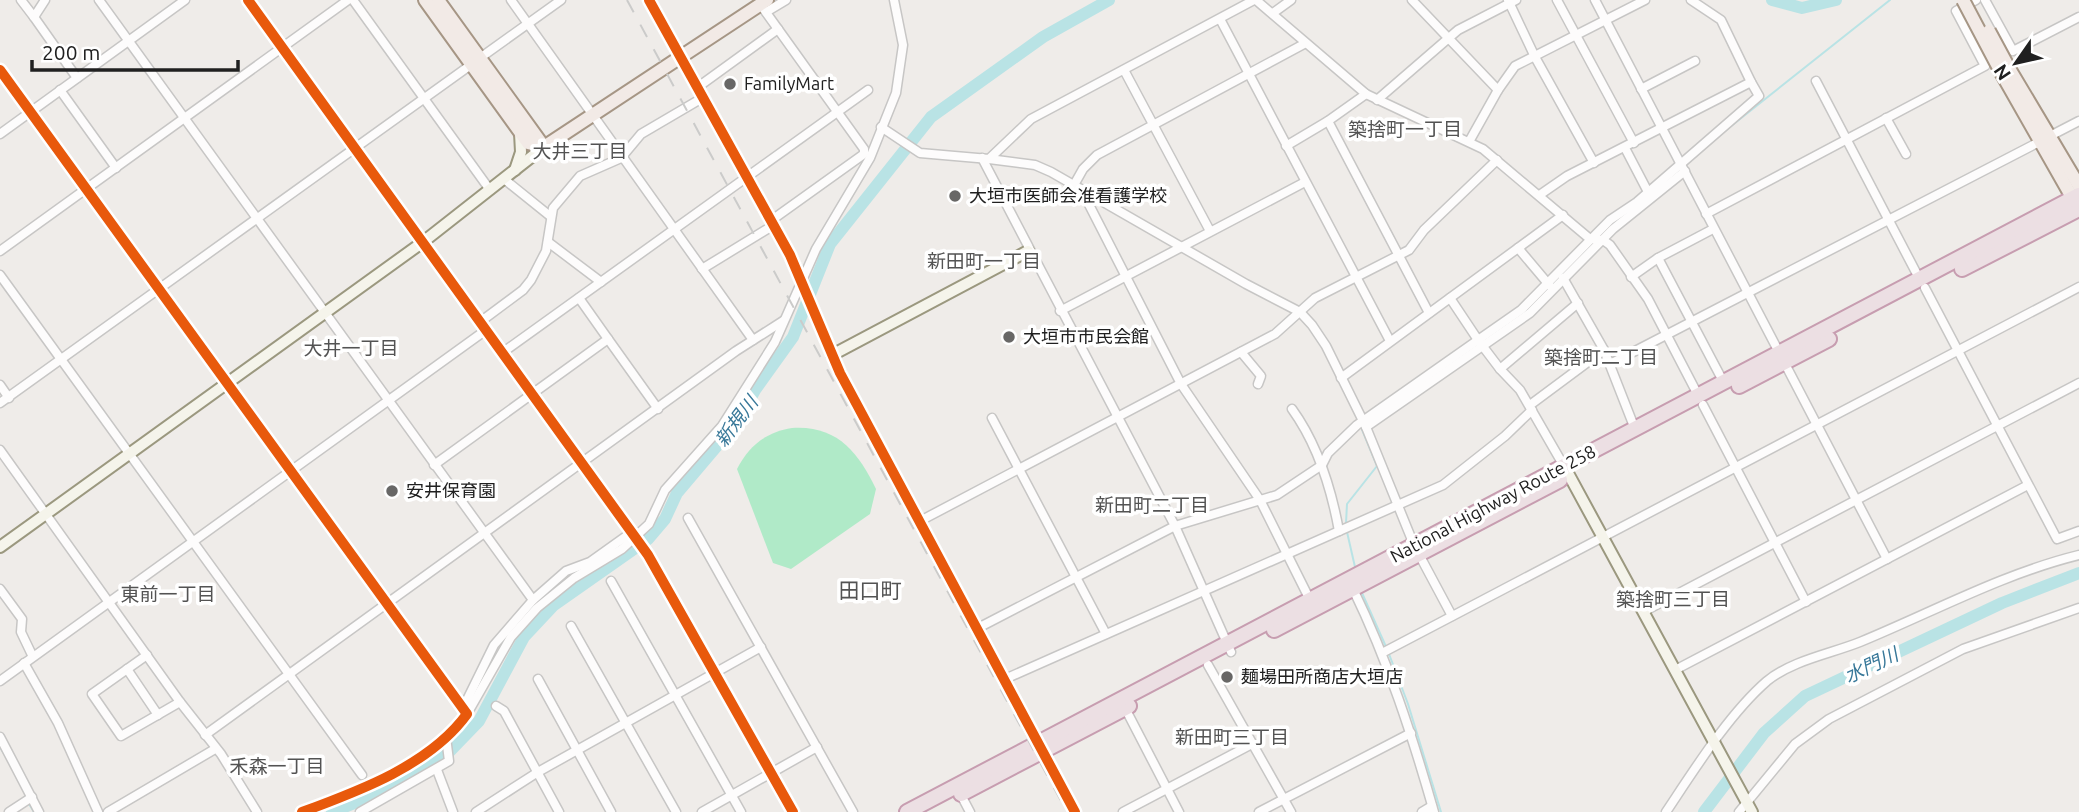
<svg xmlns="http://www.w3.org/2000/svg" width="2079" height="812" font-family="Ubuntu,'Noto Sans JP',sans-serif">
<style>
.pitch{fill:#b0eac8}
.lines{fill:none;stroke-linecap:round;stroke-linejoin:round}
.stream{stroke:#b9e3e5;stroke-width:2}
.river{stroke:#b9e3e5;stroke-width:12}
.street-casing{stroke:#c7c6c5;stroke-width:11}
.secondary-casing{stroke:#9b987f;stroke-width:14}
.primary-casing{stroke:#a69685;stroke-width:16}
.highway-casing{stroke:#c79db0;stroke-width:18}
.street{stroke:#fdfcfc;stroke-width:8}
.secondary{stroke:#f5f4eb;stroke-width:10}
.primary{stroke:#f2eae6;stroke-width:12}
.highway{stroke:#ecdfe3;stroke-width:14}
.rail{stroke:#cbcbca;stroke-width:2;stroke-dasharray:14 14;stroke-linecap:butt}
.primary-bridge-casing{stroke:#a69685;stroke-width:16;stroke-linecap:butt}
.primary-bridge{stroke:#f2eae6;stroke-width:12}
.cycleway-casing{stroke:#fff;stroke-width:15}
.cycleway{stroke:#e8590c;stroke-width:10}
.poi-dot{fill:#686766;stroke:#fff;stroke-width:2.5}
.labels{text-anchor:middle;stroke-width:7;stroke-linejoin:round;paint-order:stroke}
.poi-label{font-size:18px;fill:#202020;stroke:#fff;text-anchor:start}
.street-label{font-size:18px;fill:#202020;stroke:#fff}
.neighbourhood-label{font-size:19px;fill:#535353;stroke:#fff}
.water-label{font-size:19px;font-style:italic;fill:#387899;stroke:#fff}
.quarter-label{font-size:21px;fill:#535353;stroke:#fff}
</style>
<rect width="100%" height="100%" fill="#efece9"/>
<!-- pitch -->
<path class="pitch" d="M792,428C837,425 858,452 876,489L870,514L791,569L773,563L737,469C749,446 766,432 792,428Z"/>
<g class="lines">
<!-- stream -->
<g class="stream">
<polyline points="1716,138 1890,0"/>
<polyline points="1605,231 1620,218"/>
<polyline points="1563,273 1571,265"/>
<polyline points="1346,523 1347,504 1377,466 1361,427"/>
<polyline points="1347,532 1355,567"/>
<polyline points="1362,593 1387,649"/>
<polyline points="1389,654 1408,704 1441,812"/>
<polyline points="0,747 5,755"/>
<polyline points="29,804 34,812"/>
</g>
<!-- river -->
<g class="river">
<polyline points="1772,0 1802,8 1836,0"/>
<polyline points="332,812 352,804 449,752 479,721 524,637 554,605 648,539 665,519 677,493 738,421 755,390 793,337 830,244 931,117 1043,37 1109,0"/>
<polyline points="1704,812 1764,733 1805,696 2002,603 2079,573"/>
</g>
<!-- street casing -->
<g class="street-casing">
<g id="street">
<polyline points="21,0 34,17"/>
<polyline points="45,0 34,17 77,78"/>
<polyline points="99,0 533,600"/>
<polyline points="248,0 648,555 793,812"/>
<polyline points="353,0 490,190"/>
<polyline points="511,0 753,340"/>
<polyline points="1256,0 1366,94 1483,149 1590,239 1603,240 1610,245 1648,299 1699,397"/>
<polyline points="1412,0 1498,90 1470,140"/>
<polyline points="1508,0 1535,57 1594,163"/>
<polyline points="1557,0 1634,143"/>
<polyline points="1595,0 1887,559"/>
<polyline points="1691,0 1721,20 1751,82"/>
<polyline points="1985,0 2013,51 2079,17"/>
<polyline points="766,12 786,0"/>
<polyline points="1273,13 1291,0"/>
<polyline points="1220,19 1390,341"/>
<polyline points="480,58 561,0"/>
<path d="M0,70L467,714C430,765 359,791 302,812"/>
<polyline points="1124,70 1210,231"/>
<polyline points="1816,81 1920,280"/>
<polyline points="698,87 778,29"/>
<polyline points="1641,89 1695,61"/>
<polyline points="60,90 116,168"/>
<polyline points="1498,90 1515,66 1645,0"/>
<polyline points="1377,100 1458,30 1516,0"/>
<polyline points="1886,118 1906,154"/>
<polyline points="1328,121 1429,313"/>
<polyline points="881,127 920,153 989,159 1035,165 1051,172 1246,284 1300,312 1312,325 1326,346 1366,427 1414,545 1452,616"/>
<polyline points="0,134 185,0"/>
<polyline points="2050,136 2079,121"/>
<polyline points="1286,146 1328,121 1366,94"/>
<polyline points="1625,148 1648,192"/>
<polyline points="982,158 1175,526 1231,652"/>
<polyline points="989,159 1031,119 1254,0"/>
<polyline points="504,179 550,216"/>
<polyline points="1074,185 1083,169 1097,155 1304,44"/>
<polyline points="1081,189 1181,384 1260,500 1310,600"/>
<polyline points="1706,214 1985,66 1956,11 1976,0"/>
<polyline points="548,242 601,282"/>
<polyline points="1518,248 1550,286"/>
<polyline points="0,251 348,0"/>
<polyline points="1658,258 1724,383"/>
<polyline points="702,269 769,228 776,217 864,154 864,149 760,4"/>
<polyline points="0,275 362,775"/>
<polyline points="1631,277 1658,258 1713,229"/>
<polyline points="1563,278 1604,350 1635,429"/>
<polyline points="1925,288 2057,539 2079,531"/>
<polyline points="1450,298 1478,340 1521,310 1610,220 1637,202 1759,96 1751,82 1567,176 1541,194"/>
<polyline points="1060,311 1305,182"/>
<polyline points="480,322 523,290 531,280 546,251 553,208 580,176 621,158 641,134 704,97"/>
<polyline points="608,339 658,409"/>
<polyline points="1241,352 1261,376 1258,384"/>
<polyline points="502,353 868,90"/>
<polyline points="1610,364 2041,141"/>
<polyline points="1341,378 1563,215"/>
<polyline points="0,385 9,398"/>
<polyline points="0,403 472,64"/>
<polyline points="1530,405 1604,350"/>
<polyline points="1703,405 1806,602"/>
<path d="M1292,409C1318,445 1331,487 1339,531"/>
<polyline points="992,418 1106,634"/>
<polyline points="1366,427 1530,313 1613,229 1685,171"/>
<polyline points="0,450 180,702 221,754 257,812"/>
<polyline points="434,465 608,339 579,298"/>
<polyline points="1565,468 1520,390 1500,369 1578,303"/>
<polyline points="688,518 853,812"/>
<polyline points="920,521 1275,334 1315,298 1409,250 1424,230 1497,160"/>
<polyline points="611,581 741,812"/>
<polyline points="0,589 22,619 21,632 32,655"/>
<path d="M1353,589C1388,661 1412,735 1434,812"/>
<polyline points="1643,612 2079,383"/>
<polyline points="571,626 676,812"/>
<polyline points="978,628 1175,526 1277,495 1322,465 1328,453 1357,425 1478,340 1500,369"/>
<polyline points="1382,653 2079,287"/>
<polyline points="147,655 92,694 121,736 180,702"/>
<polyline points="24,663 58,723 98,812"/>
<polyline points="1208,665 1291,812"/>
<polyline points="127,669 158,715"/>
<polyline points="1675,670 2028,485"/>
<polyline points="538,679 611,812"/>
<polyline points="1005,679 1443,485 1505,436 1532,410"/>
<polyline points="0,681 486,330"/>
<polyline points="496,706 504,711 559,812"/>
<polyline points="463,708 494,645 533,600 566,571 590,562 632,532"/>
<polyline points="1125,708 1179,812"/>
<polyline points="467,714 511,637 537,608 574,578 622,549 649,524 665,490 722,426 775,342 816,249 870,158 896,93 903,45 894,0"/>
<polyline points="205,735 736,351 783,321"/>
<polyline points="0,737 39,812"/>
<polyline points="1042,752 1075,812"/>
<polyline points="437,770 453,812"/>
<polyline points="961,795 970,812"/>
<polyline points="9,812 32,797"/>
<polyline points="108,812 215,749"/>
<polyline points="360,812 449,761 446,737"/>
<polyline points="476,812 538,772 761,647"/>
<polyline points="702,812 817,747"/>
<polyline points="1123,812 1252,744"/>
<polyline points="1259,812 1411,733"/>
<polyline points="1422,812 1432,806"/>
<path d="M1666,812C1694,770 1729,714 1767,681C1793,660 1830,654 1860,642C1933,612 2002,574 2079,555"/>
<polyline points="1739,812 1795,744 1829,719 1963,649 2079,608"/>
</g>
</g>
<!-- secondary casing -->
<g class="secondary-casing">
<g id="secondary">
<polyline points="649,0 790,255 840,373 1041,749"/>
<polyline points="515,170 521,152 520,133"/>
<polyline points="832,355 1028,251"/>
<polyline points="1569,475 1752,812"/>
<polyline points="0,547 423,242 544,147"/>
</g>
</g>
<!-- primary casing -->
<g class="primary-casing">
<g id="primary">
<polyline points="425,0 528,143 544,147 767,0"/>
<polyline points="438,0 544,147"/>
<polyline points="2010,70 2079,186"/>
<polyline points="2002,74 2077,206"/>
</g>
</g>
<!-- highway casing -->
<g class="highway-casing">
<g id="highway">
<polyline points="1962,269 2079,209"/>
<polyline points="1739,386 1829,339"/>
<polyline points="1274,630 1560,480"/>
<polyline points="961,794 1129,706"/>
<polyline points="907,812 2079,195"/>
</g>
</g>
<!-- street -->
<use href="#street" class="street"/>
<!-- secondary -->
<use href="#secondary" class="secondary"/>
<!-- primary -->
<use href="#primary" class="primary"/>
<!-- highway -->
<use href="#highway" class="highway"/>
<!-- rail -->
<polyline class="rail" points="627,0 1067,812"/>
<!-- primary-bridge casing -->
<g class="primary-bridge-casing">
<g id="primary-bridge">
<polyline points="1963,0 2002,74"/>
<polyline points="1989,31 2010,70"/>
</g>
</g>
<!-- primary-bridge -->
<use href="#primary-bridge" class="primary-bridge"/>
<!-- cycleway casing -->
<g class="cycleway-casing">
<g id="cycleway">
<polyline points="248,0 648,555 793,812"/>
<polyline points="649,0 790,255 840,373 1075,812"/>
<path d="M0,70L467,714C430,765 359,791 302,812"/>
</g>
</g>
<!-- cycleway -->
<use href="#cycleway" class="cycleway"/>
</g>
<!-- markers -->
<g class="poi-dot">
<circle cx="730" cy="84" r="7"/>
<circle cx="955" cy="196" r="7"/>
<circle cx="1009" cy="337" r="7"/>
<circle cx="392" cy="491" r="7"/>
<circle cx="1227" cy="677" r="7"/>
</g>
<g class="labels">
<!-- poi labels -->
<g class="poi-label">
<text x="744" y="90">FamilyMart</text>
<text x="969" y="202">大垣市医師会准看護学校</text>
<text x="1023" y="343">大垣市市民会館</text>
<text x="406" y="497">安井保育園</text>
<text x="1241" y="683">麺場田所商店大垣店</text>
</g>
<!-- street labels -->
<g class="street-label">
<text transform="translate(1493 504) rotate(-28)" y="6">National Highway Route 258</text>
</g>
<!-- neighbourhood labels -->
<g class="neighbourhood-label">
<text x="1405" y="136">築捨町一丁目</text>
<text x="580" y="158">大井三丁目</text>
<text x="984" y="268">新田町一丁目</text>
<text x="351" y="355">大井一丁目</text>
<text x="1601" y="364">築捨町二丁目</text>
<text x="1152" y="512">新田町二丁目</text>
<text x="168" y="601">東前一丁目</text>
<text x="1673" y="606">築捨町三丁目</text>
<text x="1232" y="744">新田町三丁目</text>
<text x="277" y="773">禾森一丁目</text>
</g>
<!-- water labels -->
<g class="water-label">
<text transform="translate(736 421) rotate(-53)" y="7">新規川</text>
<text transform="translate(1871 665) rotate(-25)" y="7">水門川</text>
</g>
<!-- quarter labels -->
<g class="quarter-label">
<text x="870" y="598">田口町</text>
</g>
</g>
<!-- north arrow -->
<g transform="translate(2016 63) rotate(236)" stroke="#ffffff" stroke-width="5" paint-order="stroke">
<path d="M0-5L12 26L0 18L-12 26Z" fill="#202020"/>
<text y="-10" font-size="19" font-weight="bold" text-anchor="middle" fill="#202020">N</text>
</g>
<!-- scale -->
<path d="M32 60v10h206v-10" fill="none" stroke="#202020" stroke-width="3.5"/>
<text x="42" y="60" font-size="21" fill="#202020" stroke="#ffffff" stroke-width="5" paint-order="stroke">200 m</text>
</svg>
